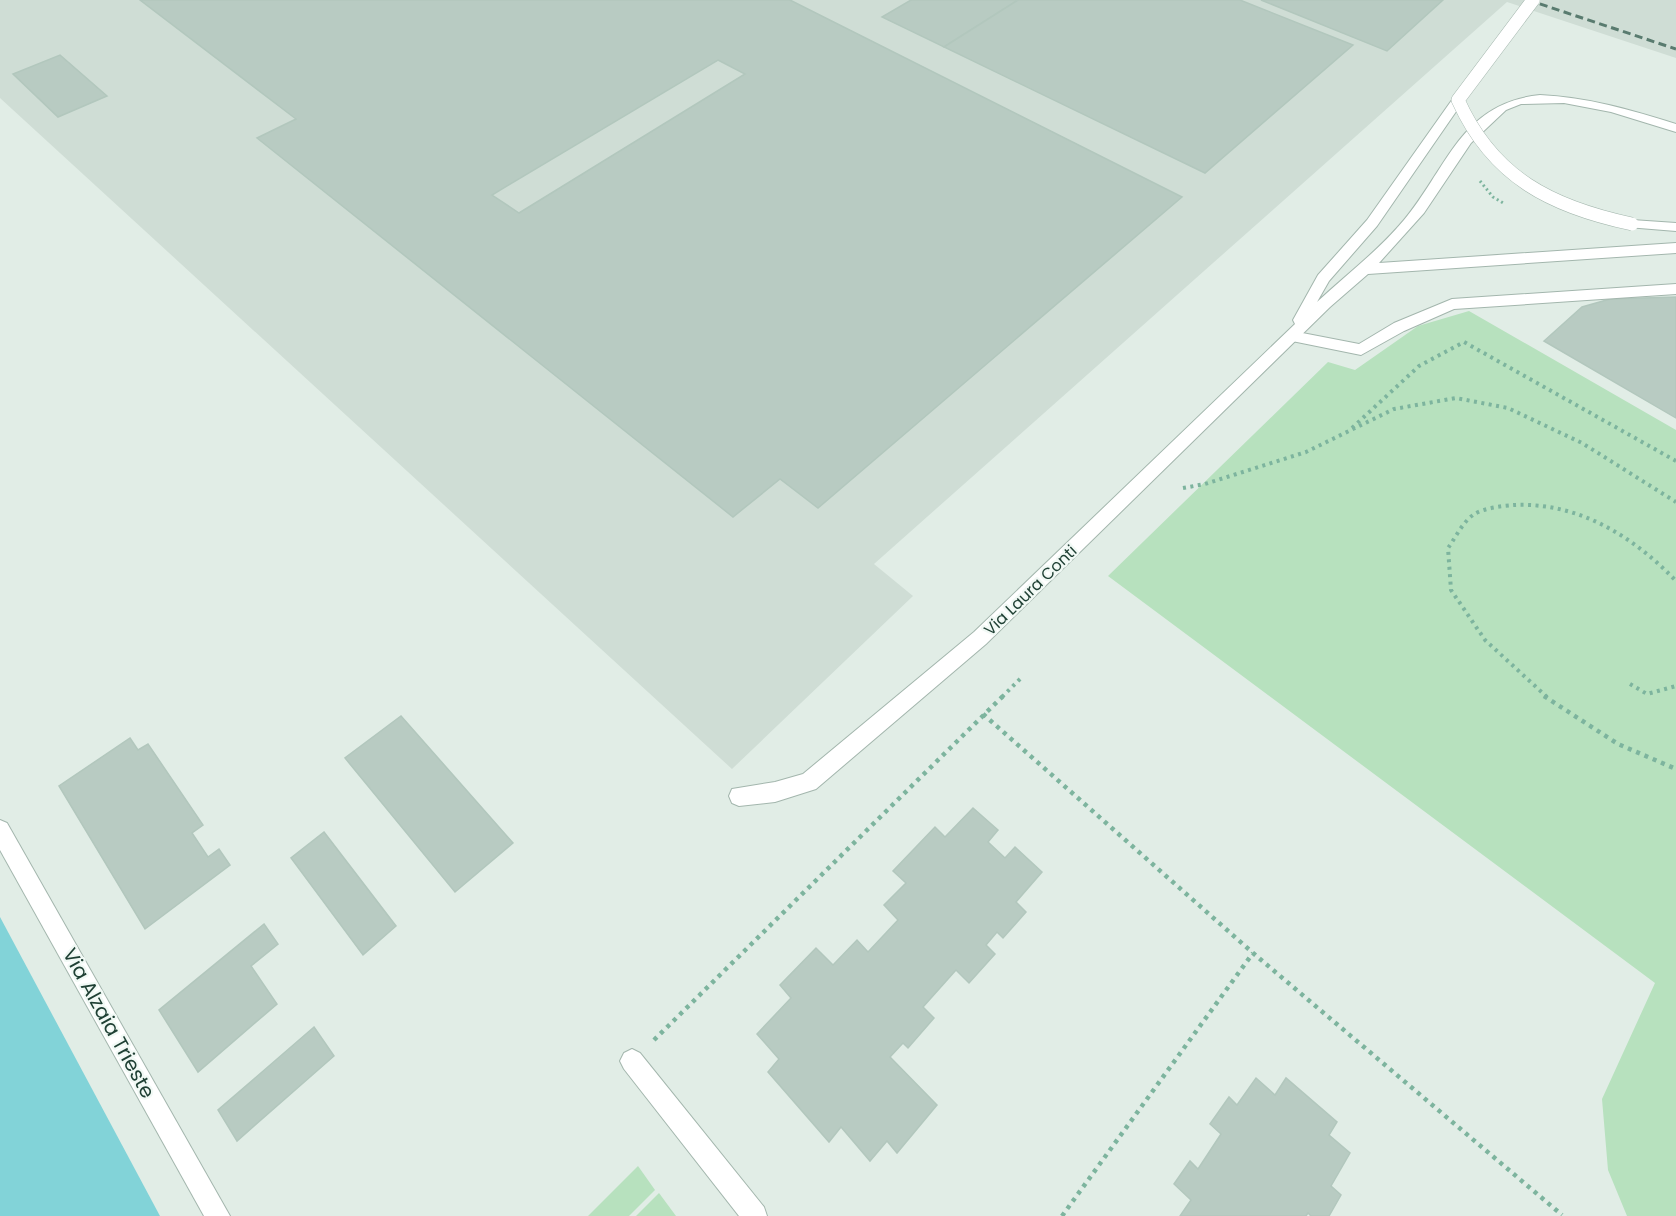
<svg xmlns="http://www.w3.org/2000/svg" width="1676" height="1216" font-family="Poppins,sans-serif">
<style>
.built{fill:#cfddd5}
.green{fill:#b7e1be}
.water{fill:#82d3d8}
.building{fill:#b8cbc2;stroke:#b2c7bd;stroke-width:1.5;fill-rule:evenodd}
.lines{fill:none;stroke-linecap:round;stroke-linejoin:round}
.service-casing{stroke:#a3b6ad;stroke-width:2}
.pedestrian-casing{stroke:#a3b6ad;stroke-width:2}
.minor-casing{stroke:#a3b6ad;stroke-width:2}
.path-far2{stroke:#7db49e;stroke-width:3;stroke-dasharray:2 3;stroke-linecap:butt}
.path-far1{stroke:#7db49e;stroke-width:4;stroke-dasharray:3 4.5;stroke-linecap:butt}
.path{stroke:#7db49e;stroke-width:4.5;stroke-dasharray:4 5;stroke-linecap:butt}
.service{fill:#fff;fill-rule:evenodd}
.pedestrian{fill:#fff;fill-rule:evenodd}
.minor{fill:#fff;fill-rule:evenodd}
.rail{stroke:#597b6f;stroke-width:3;stroke-dasharray:8 4.5;stroke-linecap:butt}
.minor-bridge-casing{stroke:#a3b6ad;stroke-width:14;stroke-linecap:butt}
.minor-bridge{stroke:#fff;stroke-width:13}
.labels{text-anchor:middle;stroke-width:4.5;stroke-linejoin:round;paint-order:stroke}
.street-label{font-size:16px;fill:#1f4034;stroke:#f1f9f5}
.near-street-label{font-size:20px;fill:#1f4034;stroke:#f1f9f5}
</style>
<rect width="100%" height="100%" fill="#e1ede6"/>
<!-- built -->
<polygon class="built" points="0,0 1676,0 1676,58 1507,2 874,564 913,596 732,769 0,98"/>
<!-- green -->
<g class="green">
<polygon points="1469,311 1676,430 1676,1216 1627,1216 1608,1170 1602,1099 1655,983 1108,576 1328,362 1355,370 1418,326"/>
<polygon points="638,1166 655,1190 629,1216 588,1216"/>
<polygon points="659,1193 676,1216 636,1216"/>
</g>
<!-- water -->
<polygon class="water" points="0,917 160,1216 0,1216"/>
<!-- building -->
<g class="building">
<path d="M140,0H790L1182,197L818,508L780,479L733,517L257,138L296,119ZM718,60L745,74L519,213L492,195Z"/>
<polygon points="911,0 1018,0 944,47 882,17"/>
<polygon points="1018,0 1240,0 1353,45 1205,173 944,47"/>
<polygon points="1261,0 1443,0 1387,51"/>
<polygon points="60,55 107,96 58,117 13,74"/>
<polygon points="1676,297 1676,418 1544,341 1582,307 1610,299"/>
<polygon points="401,716 513,843 455,892 345,758"/>
<polygon points="130,738 138,750 148,744 203,825 192,833 208,857 219,849 230,865 145,929 59,786"/>
<polygon points="973,808 998,830 988,842 1005,858 1015,847 1042,872 1016,902 1026,912 1003,938 997,932 986,945 995,954 969,983 956,970 923,1007 934,1018 908,1048 903,1043 890,1057 937,1105 897,1153 887,1141 870,1161 841,1127 829,1142 768,1072 779,1059 757,1034 791,998 780,985 816,948 833,965 857,940 868,952 898,920 884,905 906,883 893,871 935,827 945,837"/>
<polygon points="324,832 396,926 363,955 291,858"/>
<polygon points="264,924 278,944 251,966 277,1004 198,1072 159,1010"/>
<polygon points="314,1027 334,1056 237,1141 218,1110"/>
<polygon points="1256,1078 1275,1095 1286,1078 1337,1122 1329,1135 1350,1153 1331,1186 1341,1195 1329,1216 1311,1216 1308,1213 1306,1216 1180,1216 1191,1200 1174,1184 1190,1161 1198,1169 1221,1134 1210,1124 1229,1097 1237,1105"/>
</g>
<g class="lines">
<!-- service casing -->
<g class="service-casing">
<polygon id="service" points="1676,284 1676,294 1454,309 1404,331 1361,355 1292,341 1285,336 1292,331 1359,344 1394,323 1452,299"/>
</g>
<!-- pedestrian casing -->
<g class="pedestrian-casing">
<polygon id="pedestrian" points="632,1049 640,1053 764,1207 767,1216 739,1216 624,1069 620,1061 624,1053"/>
</g>
<!-- minor casing -->
<g class="minor-casing">
<g id="minor">
<path d="M1540,95C1587,97 1631,110 1676,124V132L1611,112L1564,103L1521,104L1506,110L1471,143L1424,213L1379,263L1676,243V253L1368,274L1330,307L986,644L816,789L775,802L739,806L732,803L729,796L732,789L775,782L803,774L974,632L1295,324L1293,320L1318,275L1367,220L1454,97L1464,100L1377,226L1329,281L1317,302C1346,275 1378,251 1404,220C1448,167 1461,103 1540,95Z"/>
<polygon points="1632,220 1676,223 1676,231 1627,227 1627,221"/>
<polygon points="0,820 7,823 230,1216 204,1216 0,850"/>
</g>
</g>
<!-- path-far2 -->
<polyline class="path-far2" points="1480,181 1493,197 1505,204"/>
<!-- path-far1 -->
<g class="path-far1">
<polyline points="1352,428 1419,366 1464,342 1676,461"/>
<polyline points="1183,488 1205,484 1306,452 1394,409 1456,398 1508,408 1582,443 1676,502"/>
<polyline points="1630,684 1647,694 1676,686"/>
<polyline points="1002,697 1023,676"/>
<path d="M1547,697L1485,640L1451,590L1448,548C1456,537 1462,523 1473,515C1483,508 1502,506 1514,505C1578,502 1633,536 1676,581"/>
</g>
<!-- path -->
<g class="path">
<polyline points="1544,696 1618,744 1676,769"/>
<polyline points="983,714 1253,953 1562,1215"/>
<polyline points="654,1040 1003,696"/>
<polyline points="1062,1216 1253,953"/>
</g>
<!-- service -->
<use href="#service" class="service"/>
<!-- pedestrian -->
<use href="#pedestrian" class="pedestrian"/>
<!-- minor -->
<use href="#minor" class="minor"/>
<!-- rail -->
<polyline class="rail" points="1528,0 1676,49"/>
<!-- minor-bridge casing -->
<g class="minor-bridge-casing">
<path id="minor-bridge" d="M1533,0L1458,100C1493,178 1552,207 1632,224"/>
</g>
<!-- minor-bridge -->
<use href="#minor-bridge" class="minor-bridge"/>
</g>
<g class="labels">
<!-- street labels -->
<g class="street-label">
<text transform="translate(1030 590) rotate(-44)" y="6">Via Laura Conti</text>
</g>
<!-- near-street labels -->
<g class="near-street-label">
<text transform="translate(109 1023) rotate(61)" y="7">Via Alzaia Trieste</text>
</g>
</g>
</svg>
